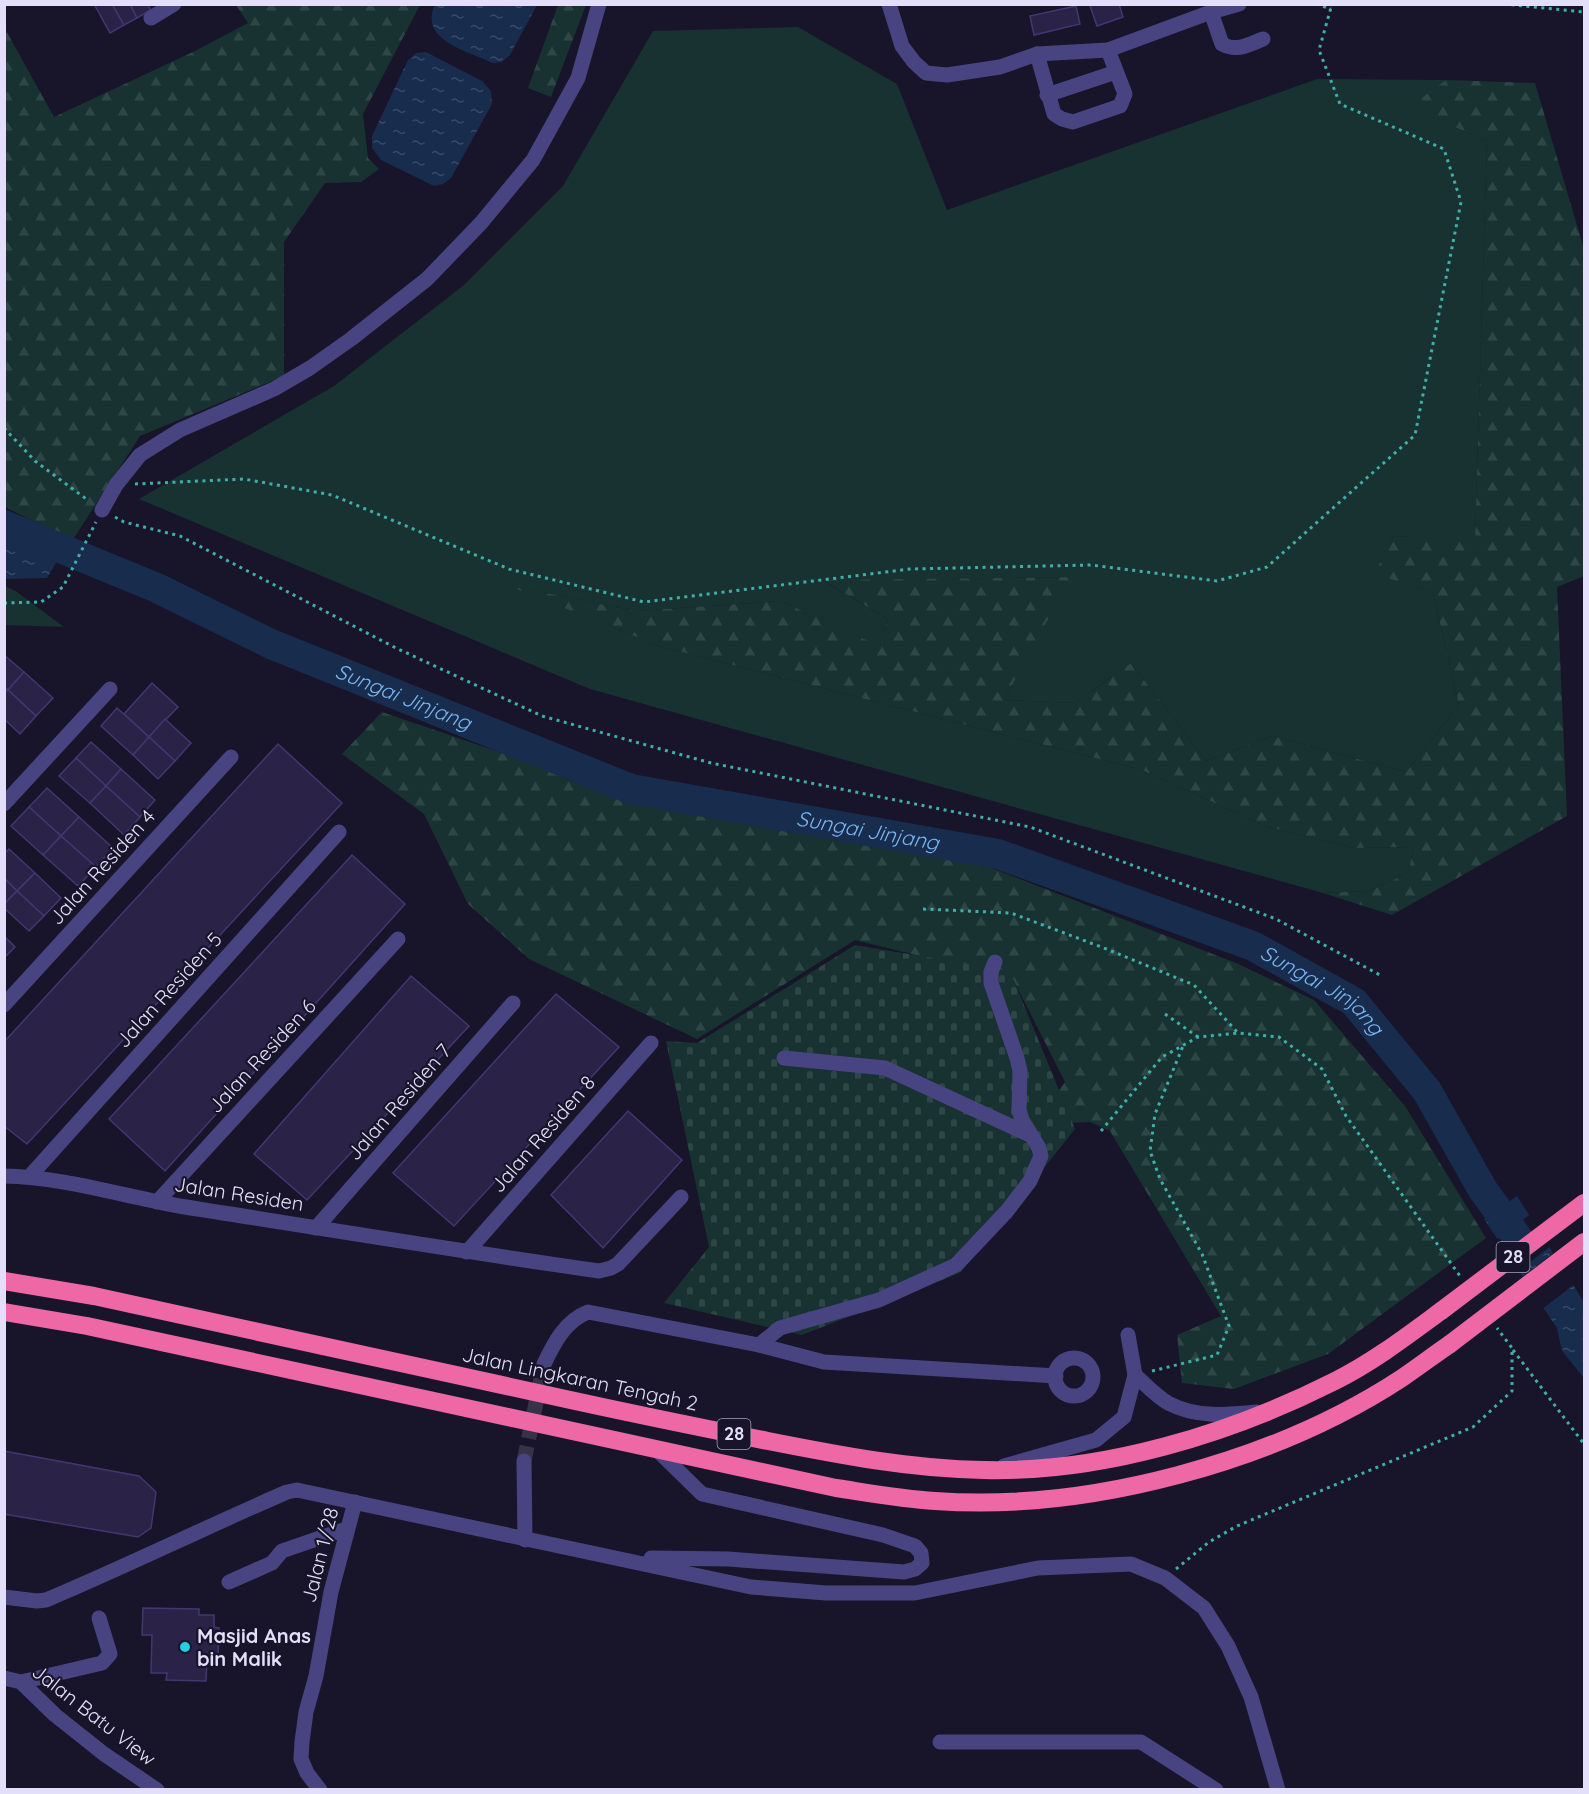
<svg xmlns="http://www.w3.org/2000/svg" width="1589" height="1794" font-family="Quicksand,sans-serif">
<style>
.green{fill:#183231}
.forest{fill:url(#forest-firs)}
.cemetery{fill:url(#cemetery-stones)}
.water{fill:url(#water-ripples)}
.pier{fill:#181429}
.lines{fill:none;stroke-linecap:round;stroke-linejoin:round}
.river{stroke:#182c4e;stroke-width:30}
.building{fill:#2a2247;stroke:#433771;stroke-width:1.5}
.minor-tunnel{stroke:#363248;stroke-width:15;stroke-dasharray:15 8;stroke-linecap:butt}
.path{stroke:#3fafaa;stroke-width:3;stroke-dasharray:3 4.5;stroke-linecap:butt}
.minor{stroke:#484482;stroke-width:15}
.highway{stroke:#ed68a5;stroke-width:18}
.highway-bridge{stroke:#ed68a5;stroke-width:18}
.poi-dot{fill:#22cde5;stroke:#181429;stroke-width:2}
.labels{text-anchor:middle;stroke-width:4.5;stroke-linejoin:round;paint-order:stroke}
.shield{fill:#181429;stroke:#a6a2bc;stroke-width:1.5}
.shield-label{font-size:18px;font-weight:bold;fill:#e3dffb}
.street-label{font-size:20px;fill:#e3dffb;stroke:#181429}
.poi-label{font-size:20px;font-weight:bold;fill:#e3dffb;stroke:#181429;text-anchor:start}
.water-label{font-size:21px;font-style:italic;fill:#79b6ef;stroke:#181429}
</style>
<defs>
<pattern id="forest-firs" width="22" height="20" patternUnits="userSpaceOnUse" patternTransform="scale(1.5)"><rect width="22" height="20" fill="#183231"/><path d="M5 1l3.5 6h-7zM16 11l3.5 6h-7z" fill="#2e4646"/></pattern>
<pattern id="cemetery-stones" width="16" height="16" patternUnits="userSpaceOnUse" patternTransform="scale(1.5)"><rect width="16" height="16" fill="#183231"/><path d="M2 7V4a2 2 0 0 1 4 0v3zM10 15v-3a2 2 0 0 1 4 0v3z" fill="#2e4646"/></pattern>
<pattern id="water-ripples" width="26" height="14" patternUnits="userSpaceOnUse" patternTransform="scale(1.5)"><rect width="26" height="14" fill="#182c4e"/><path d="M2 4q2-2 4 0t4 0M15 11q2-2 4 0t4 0" fill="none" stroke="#394a68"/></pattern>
</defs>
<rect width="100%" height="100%" fill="#181429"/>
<!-- green -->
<g class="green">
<polygon points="798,27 897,84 947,210 1317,79 1446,80 1410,107 1487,141 1475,540 1393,536 1376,574 1433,593 1459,705 1406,772 1273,736 1206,761 1131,663 1075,703 1004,700 1070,577 823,581 888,619 879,647 781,601 635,611 511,586 659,646 1142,770 1265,826 1354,848 1414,847 1408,873 1369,891 1323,893 590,689 139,499 334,386 464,285 563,186 653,31"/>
<polygon points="5,586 17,592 64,627 5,625"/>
</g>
<!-- forest -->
<g class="forest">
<polygon points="236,5 420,5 363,114 368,158 379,169 361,182 325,183 284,242 284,376 140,436 72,541 5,507 4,27 54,117 195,51 248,23"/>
<polygon points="558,5 586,5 551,97 528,88"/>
<polygon points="1446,80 1535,83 1584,249 1584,576 1557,587 1567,816 1392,915 1323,893 1369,891 1408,873 1414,847 1354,848 1265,826 1142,770 659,646 507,585 635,611 781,601 879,646 888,619 822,580 1071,577 1004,700 1075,703 1131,663 1206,761 1273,736 1406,772 1459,705 1433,593 1375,574 1393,536 1475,539 1487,141 1409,107"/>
<polygon points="382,712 610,790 846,836 943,849 1236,963 1314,1000 1405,1106 1486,1238 1328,1354 1234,1389 1182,1383 1177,1335 1221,1316 1110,1131 1090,1122 1067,1123 1032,1130 1065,1082 1013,979 855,940 697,1039 529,959 468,904 424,814 342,754"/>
</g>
<!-- cemetery -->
<polygon class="cemetery" points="855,945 1010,971 1075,1129 960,1273 802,1335 664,1303 709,1247 666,1041 697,1043"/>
<!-- water -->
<g class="water">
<path d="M435,5V4L537,5L510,55L502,62L493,63C468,51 418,40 435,5Z"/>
<polygon points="426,52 482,81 491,91 492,104 451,178 443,184 434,186 381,160 372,148 372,136 408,60 416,53"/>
<polygon points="4,516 66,546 47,578 5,579"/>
<polygon points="1517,1196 1584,1302 1584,1378 1562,1351 1557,1328 1484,1219"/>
</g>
<!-- pier -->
<g class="pier">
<polygon points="1532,1213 1552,1245 1516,1273 1495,1241"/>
<polygon points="1556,1251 1576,1283 1541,1310 1520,1279"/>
</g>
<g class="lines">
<!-- river -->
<path class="river" id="s1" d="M4,525L157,588L271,644L631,789L998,854L1253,946L1354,1002L1427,1091L1483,1190L1520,1241"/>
</g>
<!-- building -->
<g class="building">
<polygon points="94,4 112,4 124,25 110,33"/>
<polygon points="112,4 130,4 137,18 124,25"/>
<polygon points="130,4 147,4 151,10 137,18"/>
<polygon points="1094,4 1119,4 1123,17 1097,26 1090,6"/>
<polygon points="1076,6 1080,24 1034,35 1030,16"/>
<polygon points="4,655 24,672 8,690 4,687"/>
<polygon points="24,672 53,698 36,716 8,690"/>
<polygon points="152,683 178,707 149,737 124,714"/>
<polygon points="8,690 36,716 20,734 4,719 4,693"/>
<polygon points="117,708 149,737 133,755 101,726"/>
<polygon points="165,719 191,743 175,761 149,737"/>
<polygon points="149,737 175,761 158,779 133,755"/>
<polygon points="91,742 121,769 106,786 76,758"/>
<polygon points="278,744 342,803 27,1144 4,1126 4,1042"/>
<polygon points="76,758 106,786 90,803 59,776"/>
<polygon points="121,769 155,800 140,817 106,786"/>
<polygon points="106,786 140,817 124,835 90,803"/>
<polygon points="47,788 79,817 61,836 29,807"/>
<polygon points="29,807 61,836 43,855 11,826"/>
<polygon points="79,817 113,848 96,867 61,836"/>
<polygon points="61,836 96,867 78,886 43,855"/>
<polygon points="9,849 35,873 17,891 4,878 4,854"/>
<polygon points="352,855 405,904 165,1171 109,1119"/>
<polygon points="35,873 61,898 44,916 17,891"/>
<polygon points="4,878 17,891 4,904"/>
<polygon points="17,891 44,916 29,931 4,908 4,904"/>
<polygon points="4,936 15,947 4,958"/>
<polygon points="411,976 469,1026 307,1200 254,1154"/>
<polygon points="556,994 619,1047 454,1226 393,1173"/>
<polygon points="628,1111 682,1160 603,1248 551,1195"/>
<polygon points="4,1451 139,1476 156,1492 151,1528 138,1537 4,1514"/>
<polygon points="143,1608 199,1609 199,1615 214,1615 214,1627 219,1628 218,1658 207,1658 206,1681 166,1680 167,1673 151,1673 152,1635 142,1635"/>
</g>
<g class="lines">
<!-- minor-tunnel -->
<polyline class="minor-tunnel" points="524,1461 544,1364"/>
<!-- path -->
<g class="path">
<polyline points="1275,4 1286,4"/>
<polyline points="1316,4 1331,9"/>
<polyline points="1504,4 1584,12"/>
<polyline points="4,428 35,461 89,501"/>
<polyline points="135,484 244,479 332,495 509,569 644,602 910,569 1091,565 1217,581 1267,567 1415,435 1461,202 1444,149 1340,104 1319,50 1332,4"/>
<polyline points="115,517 124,522 180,536 396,648 542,716 711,763 1030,827 1276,919 1380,975"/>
<polyline points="4,603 41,602 63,587 96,522"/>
<polyline points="923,909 1011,913 1104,948 1194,985 1238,1033"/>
<polyline points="1165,1014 1198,1037"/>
<polyline points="1101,1131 1162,1057 1198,1037 1238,1033 1279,1037 1322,1069 1346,1116 1460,1276"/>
<polyline points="1513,1350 1584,1444"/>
<polyline points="1152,1371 1217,1355 1229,1326 1202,1254 1160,1179 1150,1151 1155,1114 1183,1046"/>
<polyline points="1176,1569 1209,1542 1237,1526 1473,1427 1512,1391 1512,1348 1497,1328"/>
</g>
<!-- minor -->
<g class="minor">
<polyline points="889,4 902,46 914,62 926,73 947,75 1000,67 1037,54 1108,50 1211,12 1239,4"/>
<path d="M1211,12L1222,44C1237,52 1248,45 1263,39"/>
<polyline points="151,18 174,4"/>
<polyline points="1037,54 1054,114 1062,119 1073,122 1120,106 1125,94 1108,50"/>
<polyline points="1047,95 1116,72"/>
<polyline points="102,510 116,485 140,455 180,430 274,389 310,368 351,339 427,279 481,223 533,160 578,78 599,4"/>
<polyline points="4,804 110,689"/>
<polyline points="4,1005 231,757"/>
<polyline points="784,1058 885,1068 1030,1135"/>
<path d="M4,1176C63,1177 122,1196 179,1206C319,1228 459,1251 599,1271L611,1268L618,1264L681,1197"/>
<polyline points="30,1176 339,832"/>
<polyline points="157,1202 398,939"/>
<polyline points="316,1228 513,1003"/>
<polyline points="467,1252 651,1043"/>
<polyline points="759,1345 780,1328 879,1300 956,1265 1007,1211 1030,1181 1041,1156 1039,1148 1022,1120 1019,1110 1020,1071 1017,1058 991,983 991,972 995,962"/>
<circle cx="1074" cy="1377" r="19"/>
<path d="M544,1364C554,1343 565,1321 588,1312L759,1345L824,1362L1056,1376"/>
<path d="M1135,1375C1145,1384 1156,1396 1168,1403C1196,1418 1227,1415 1257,1412"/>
<polyline points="524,1461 525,1540"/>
<polyline points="1004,1466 1096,1440 1124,1417 1135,1375 1128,1335"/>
<polyline points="651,1558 728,1559 904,1572 915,1569 922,1563 921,1553 915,1546 883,1535 702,1494 657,1450"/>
<polyline points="229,1582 272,1563 282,1551 346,1529"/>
<path d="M4,1597L37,1601L46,1600C127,1566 206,1527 287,1492L297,1490L751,1587L826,1593H915L1038,1568L1131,1564L1165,1578L1204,1608L1228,1646L1251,1697L1278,1790"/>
<polyline points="4,1678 21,1682 55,1715 104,1754 157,1790"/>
<polyline points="21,1682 102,1663 110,1654 99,1618"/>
<polyline points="940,1742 1141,1742 1216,1790"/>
<polyline points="320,1790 307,1773 301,1759 302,1742 306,1712 316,1676 331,1592 355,1502"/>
</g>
<!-- highway -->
<g class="highway">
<path d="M4,1281L94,1296C254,1331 414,1366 575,1401C639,1415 703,1428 768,1441C839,1455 911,1469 984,1470C1102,1473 1230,1434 1335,1381C1373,1362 1407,1336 1441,1311"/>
<path d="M4,1312L87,1326L836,1488C869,1493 902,1499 935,1501C1088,1512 1274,1462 1402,1378C1418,1367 1434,1355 1450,1344"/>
</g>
<!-- highway-bridge -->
<g class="highway-bridge">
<polyline points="1441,1311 1584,1203"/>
<polyline points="1450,1344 1584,1242"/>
</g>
</g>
<!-- markers -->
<circle class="poi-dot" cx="185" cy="1647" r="6"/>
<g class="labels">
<!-- shield labels -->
<g class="shield">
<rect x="1496.5" y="1242" width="33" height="30" rx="4.5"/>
<rect x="717.5" y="1419" width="33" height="30" rx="4.5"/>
</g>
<g class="shield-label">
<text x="1513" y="1263">28</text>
<text x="734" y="1440">28</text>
</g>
<!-- street labels -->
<g class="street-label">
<text transform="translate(102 867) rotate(-48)" y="7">Jalan Residen 4</text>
<text transform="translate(169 990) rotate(-48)" y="7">Jalan Residen 5</text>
<text transform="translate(262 1056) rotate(-47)" y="7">Jalan Residen 6</text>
<text transform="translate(399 1102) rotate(-49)" y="7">Jalan Residen 7</text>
<text transform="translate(543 1134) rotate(-49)" y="7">Jalan Residen 8</text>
<text transform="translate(239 1194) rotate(9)" y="7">Jalan Residen</text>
<text transform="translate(580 1379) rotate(12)" y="7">Jalan Lingkaran Tengah 2</text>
<text transform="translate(320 1555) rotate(-76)" y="7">Jalan 1/28</text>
<text transform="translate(94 1715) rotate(38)" y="7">Jalan Batu View</text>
</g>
<!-- poi labels -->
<g class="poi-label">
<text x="197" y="1643">Masjid Anas<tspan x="197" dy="23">bin Malik</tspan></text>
</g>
<!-- water labels -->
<g class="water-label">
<text dy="7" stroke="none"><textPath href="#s1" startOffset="435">Sungai Jinjang</textPath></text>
<text dy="7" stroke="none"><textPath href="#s1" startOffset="921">Sungai Jinjang</textPath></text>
<text dy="7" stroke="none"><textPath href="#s1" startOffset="1407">Sungai Jinjang</textPath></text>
</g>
</g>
<!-- border -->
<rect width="1589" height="1794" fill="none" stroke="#e3dffb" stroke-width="12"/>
</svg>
